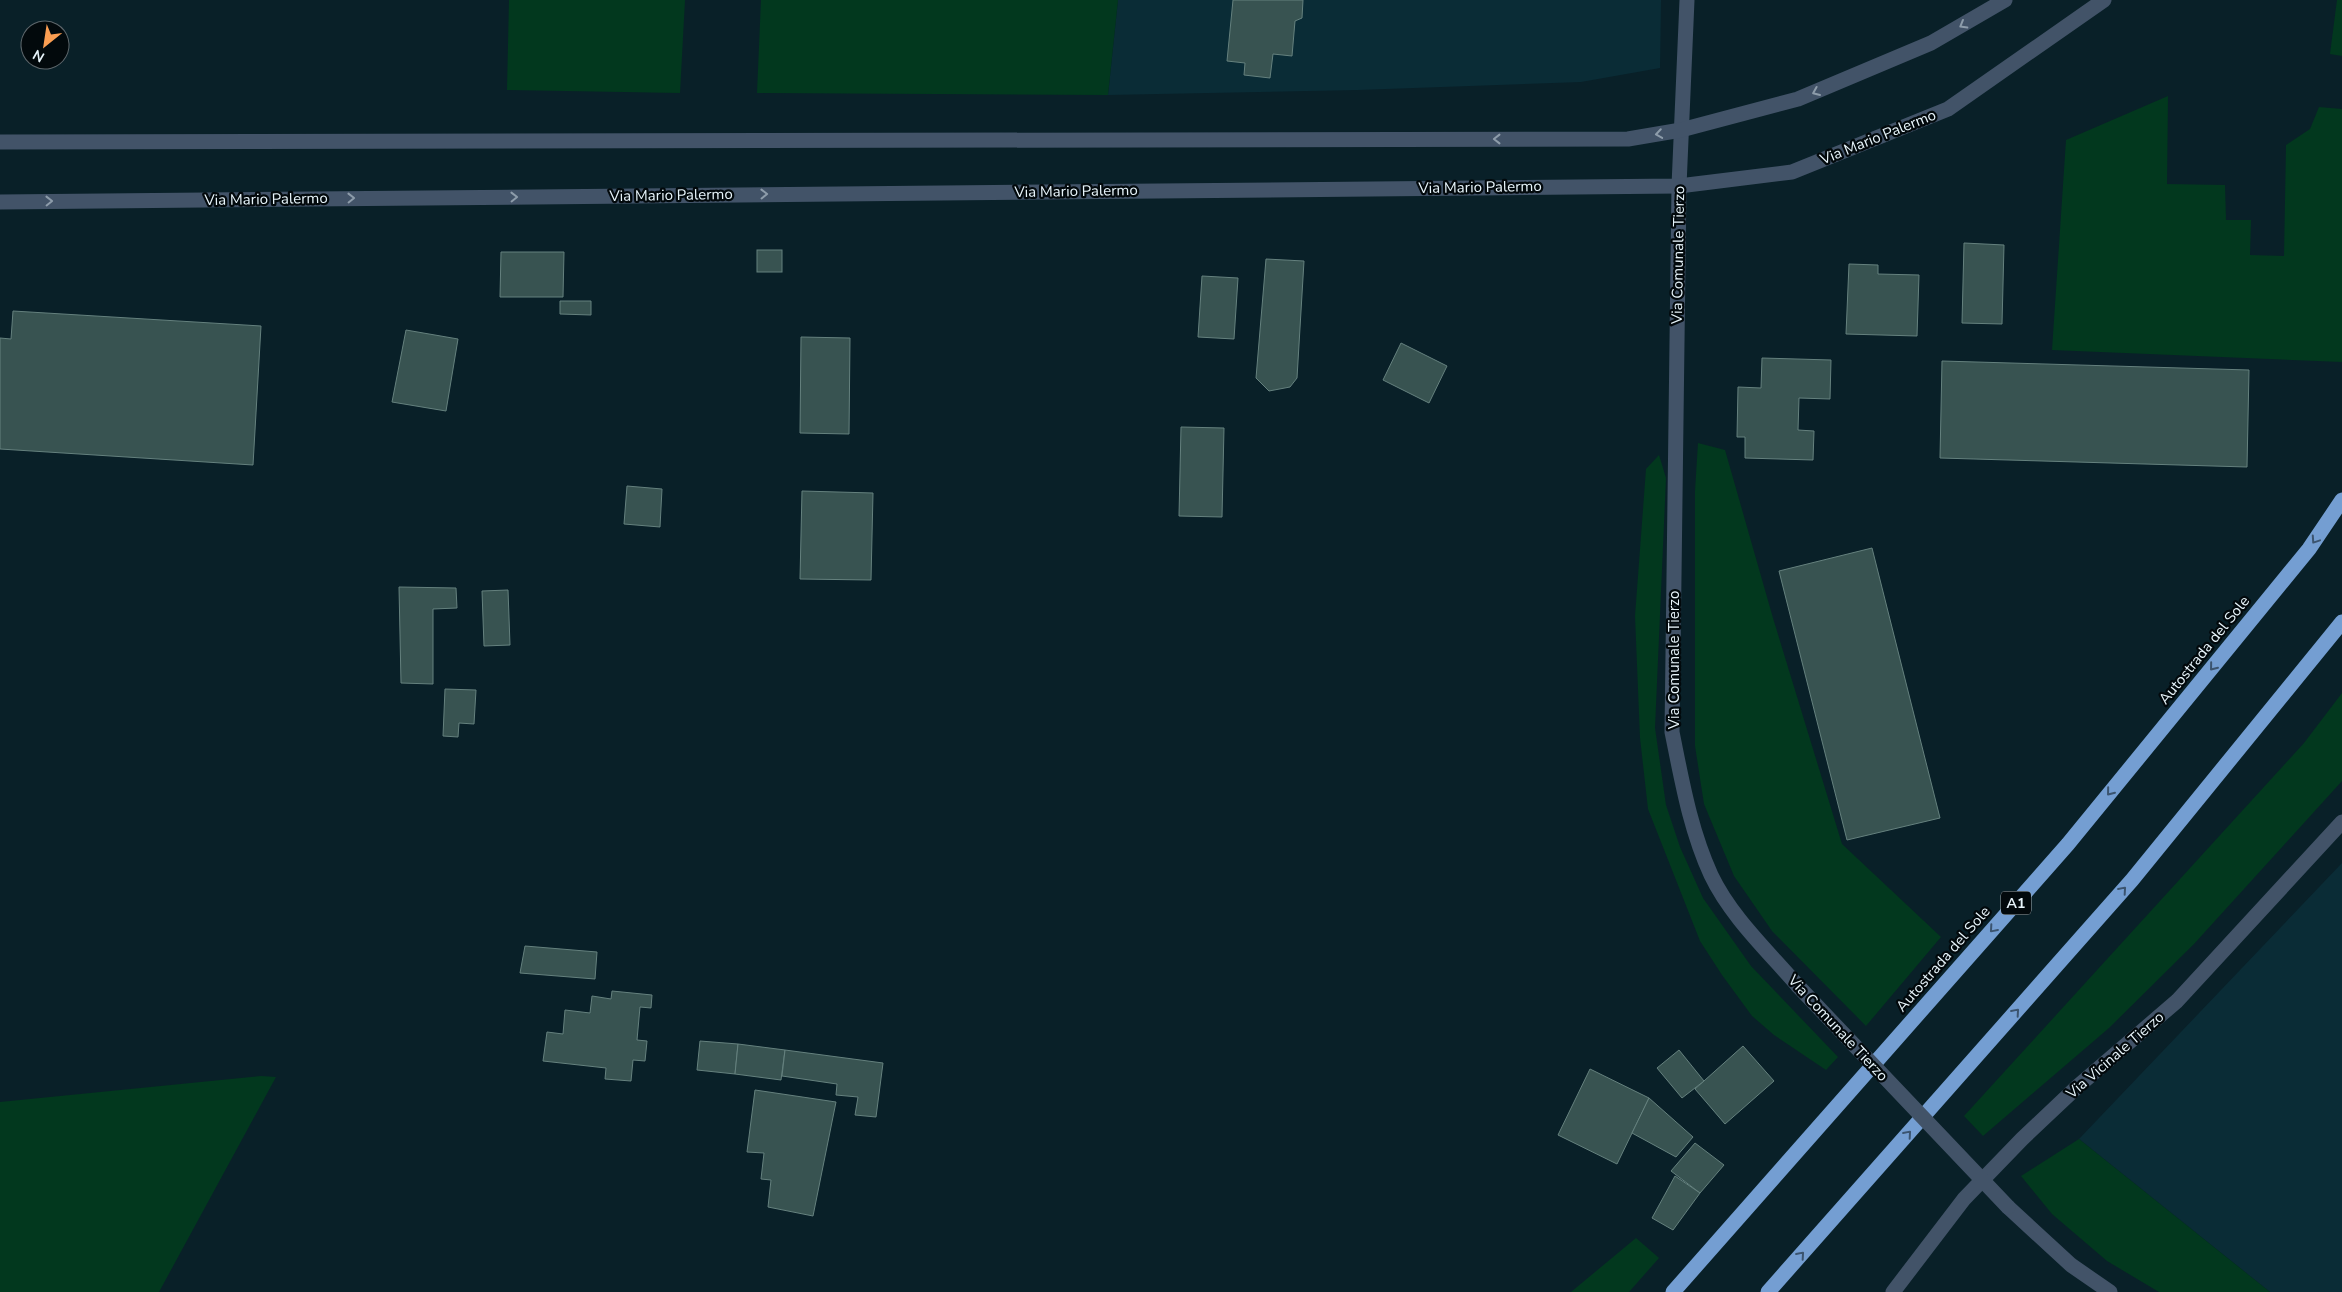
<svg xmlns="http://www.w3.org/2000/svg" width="2342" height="1292" font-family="'Nunito Sans',sans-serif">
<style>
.built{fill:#0a2c36}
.green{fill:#02381e}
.building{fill:#385351;stroke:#65817e}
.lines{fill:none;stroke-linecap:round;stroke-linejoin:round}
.minor{stroke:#425368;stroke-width:15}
.highway{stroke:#749ed2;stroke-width:15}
.minor-bridge{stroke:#425368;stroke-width:15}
.oneway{stroke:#8d9caa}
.oneway2{stroke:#3b546f}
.labels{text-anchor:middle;stroke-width:4.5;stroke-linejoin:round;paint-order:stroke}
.shield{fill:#02090c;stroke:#a3aeb3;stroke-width:1}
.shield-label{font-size:14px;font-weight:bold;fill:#e8f5fb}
.street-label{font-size:15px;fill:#e8f5fb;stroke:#02090c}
</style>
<rect width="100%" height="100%" fill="#092028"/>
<!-- built -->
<g class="built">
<polygon points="1118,0 1661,0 1660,68 1581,82 1358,90 1108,95"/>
<polygon points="2342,863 2342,1292 2270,1292 2079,1139"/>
</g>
<!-- green -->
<g class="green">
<polygon points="509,0 685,0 680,93 507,90"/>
<polygon points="761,0 1118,0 1108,95 757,93"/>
<polygon points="2337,0 2342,0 2342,56 2330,54"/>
<polygon points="2168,96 2167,184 2225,185 2226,220 2251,220 2250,255 2284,256 2286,145 2310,129 2319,107 2342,109 2342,362 2052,350 2066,140"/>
<polygon points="1698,443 1725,450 1773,618 1842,844 1941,937 1866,1026 1772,931 1734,876 1704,804 1695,746 1695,491"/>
<polygon points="1659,455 1666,478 1655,728 1666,805 1680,847 1703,898 1751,966 1838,1057 1826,1070 1774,1035 1752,1016 1722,975 1700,941 1648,809 1640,738 1635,616 1646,469"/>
<polygon points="2342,693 2342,781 2194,944 2109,1028 1983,1136 1964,1116 2304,743"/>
<polygon points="261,1076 276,1077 159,1292 0,1292 0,1102"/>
<polygon points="2079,1139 2270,1292 2159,1292 2107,1261 2052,1214 2021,1176"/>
<polygon points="1636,1238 1659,1258 1629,1292 1571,1292"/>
</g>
<!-- building -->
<g class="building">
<polygon points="1233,0 1303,0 1302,18 1295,21 1292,56 1273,54 1270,78 1244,75 1245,63 1227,61"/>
<polygon points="1964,243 2004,245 2002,324 1962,323"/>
<rect x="757" y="250" width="25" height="22"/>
<polygon points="501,252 564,252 563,297 500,297"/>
<polygon points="1266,259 1304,261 1297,378 1290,387 1269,391 1256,378"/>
<polygon points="1849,264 1878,265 1878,274 1919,275 1917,336 1846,334"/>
<polygon points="1202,276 1238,278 1234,339 1198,337"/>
<polygon points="560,301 591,301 591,315 560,314"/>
<polygon points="13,311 261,326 253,465 0,449 0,338 11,339"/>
<polygon points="406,330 458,339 446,411 392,402"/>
<polygon points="801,337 850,338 849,434 800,433"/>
<polygon points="1401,343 1447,366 1429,403 1383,380"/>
<polygon points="1762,358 1831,360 1830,399 1799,398 1798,430 1814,431 1813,460 1745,458 1745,437 1737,437 1738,387 1761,388"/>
<polygon points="1942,361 2249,370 2247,467 1940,458"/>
<polygon points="1181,427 1224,428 1222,517 1179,516"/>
<polygon points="627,486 662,489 660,527 624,524"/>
<polygon points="802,491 873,493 871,580 800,579"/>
<polygon points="1872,548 1940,818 1847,840 1779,571"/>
<polygon points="399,587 456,588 457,608 433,609 433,684 401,683"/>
<polygon points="508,590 510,645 484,646 482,591"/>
<polygon points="445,689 476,690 474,724 459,723 458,737 443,736"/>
<polygon points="525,946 597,952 595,979 520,973"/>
<polygon points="612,991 652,995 651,1008 640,1007 637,1040 647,1041 645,1061 633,1060 631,1081 605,1079 606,1068 543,1061 547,1032 563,1034 565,1010 590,1013 592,996 611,999"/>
<polygon points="700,1041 738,1044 735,1074 697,1070"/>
<polygon points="738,1044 785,1050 781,1080 735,1074"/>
<polygon points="1743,1046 1774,1081 1725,1124 1695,1089"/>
<polygon points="785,1050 883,1063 876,1117 855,1115 858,1097 836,1095 837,1084 782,1076"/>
<polygon points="1679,1050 1704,1081 1682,1098 1657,1068"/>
<polygon points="1590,1069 1649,1098 1617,1164 1558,1135"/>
<polygon points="755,1090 836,1102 813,1216 768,1207 771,1180 761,1179 764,1153 747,1152"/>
<polygon points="1649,1098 1693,1137 1676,1157 1632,1133"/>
<polygon points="1695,1143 1724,1165 1700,1193 1671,1171"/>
<polygon points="1675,1176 1700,1193 1673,1230 1652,1218"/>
</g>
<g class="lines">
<!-- minor -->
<g class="minor">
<path d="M1687,0L1679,186L1672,732C1682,781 1690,829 1711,875C1731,917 1768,951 1798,986"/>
<polyline points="0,142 1628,139 1681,130 1798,99 1931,43 2005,0"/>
<polyline points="0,202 1679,186 1792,172 1948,109 2104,0"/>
<polyline points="2008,1207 2071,1265 2110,1292"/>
<polyline points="1893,1292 1964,1199 2022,1139 2077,1087 2177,1001 2342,822"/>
</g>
<!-- highway -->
<g class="highway">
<polyline points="1673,1292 2068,844 2309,549 2342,500"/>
<polyline points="1768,1292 2132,880 2342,622"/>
</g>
<!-- minor-bridge -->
<polyline class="minor-bridge" points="1798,986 2008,1207"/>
</g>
<!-- one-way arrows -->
<defs><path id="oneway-chevron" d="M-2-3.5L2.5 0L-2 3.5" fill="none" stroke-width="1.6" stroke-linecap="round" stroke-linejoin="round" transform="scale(1.25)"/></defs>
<g class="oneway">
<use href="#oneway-chevron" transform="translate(1963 25) rotate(150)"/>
<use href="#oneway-chevron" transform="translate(1816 92) rotate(157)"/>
<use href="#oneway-chevron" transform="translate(1659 134) rotate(171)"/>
<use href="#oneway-chevron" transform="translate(1497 139) rotate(180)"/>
<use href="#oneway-chevron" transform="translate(764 194) rotate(-1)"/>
<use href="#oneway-chevron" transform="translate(514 197) rotate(-1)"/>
<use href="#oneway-chevron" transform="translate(351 198) rotate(-1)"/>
<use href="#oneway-chevron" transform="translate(49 201) rotate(-1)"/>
</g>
<g class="oneway2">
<use href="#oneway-chevron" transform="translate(2315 540) rotate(124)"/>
<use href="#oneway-chevron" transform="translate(2213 667) rotate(129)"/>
<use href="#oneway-chevron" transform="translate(2110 792) rotate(129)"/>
<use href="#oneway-chevron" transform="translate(2123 890) rotate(-49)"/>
<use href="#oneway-chevron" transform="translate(1993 929) rotate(131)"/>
<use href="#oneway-chevron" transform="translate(2016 1012) rotate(-49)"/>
<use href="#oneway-chevron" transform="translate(1908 1134) rotate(-49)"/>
<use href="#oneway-chevron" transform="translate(1801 1255) rotate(-49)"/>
</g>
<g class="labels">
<!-- shield labels -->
<rect class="shield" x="2001" y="891.5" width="30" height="23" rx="4"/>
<g class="shield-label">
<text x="2016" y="908">A1</text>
</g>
<!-- street labels -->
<g class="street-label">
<text transform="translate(1878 137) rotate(-22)" y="5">Via Mario Palermo</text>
<text transform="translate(1480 187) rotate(-1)" y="5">Via Mario Palermo</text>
<text transform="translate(1076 191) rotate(-1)" y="5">Via Mario Palermo</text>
<text transform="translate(671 195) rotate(-1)" y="5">Via Mario Palermo</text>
<text transform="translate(266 199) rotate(-1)" y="5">Via Mario Palermo</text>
<text transform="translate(1678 255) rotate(-89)" y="5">Via Comunale Tierzo</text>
<text transform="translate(2204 650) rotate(-51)" y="5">Autostrada del Sole</text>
<text transform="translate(1674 660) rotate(-90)" y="5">Via Comunale Tierzo</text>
<text transform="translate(1943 959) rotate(-49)" y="5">Autostrada del Sole</text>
<text transform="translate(1838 1028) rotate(47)" y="5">Via Comunale Tierzo</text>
<text transform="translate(2115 1055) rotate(-41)" y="5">Via Vicinale Tierzo</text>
</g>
</g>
<!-- north arrow -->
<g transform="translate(45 45) rotate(210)"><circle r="24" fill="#02090c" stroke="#5e676c"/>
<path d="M0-4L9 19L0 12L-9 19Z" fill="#fb9e52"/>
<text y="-8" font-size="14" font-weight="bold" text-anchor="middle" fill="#e8f5fb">N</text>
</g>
</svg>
